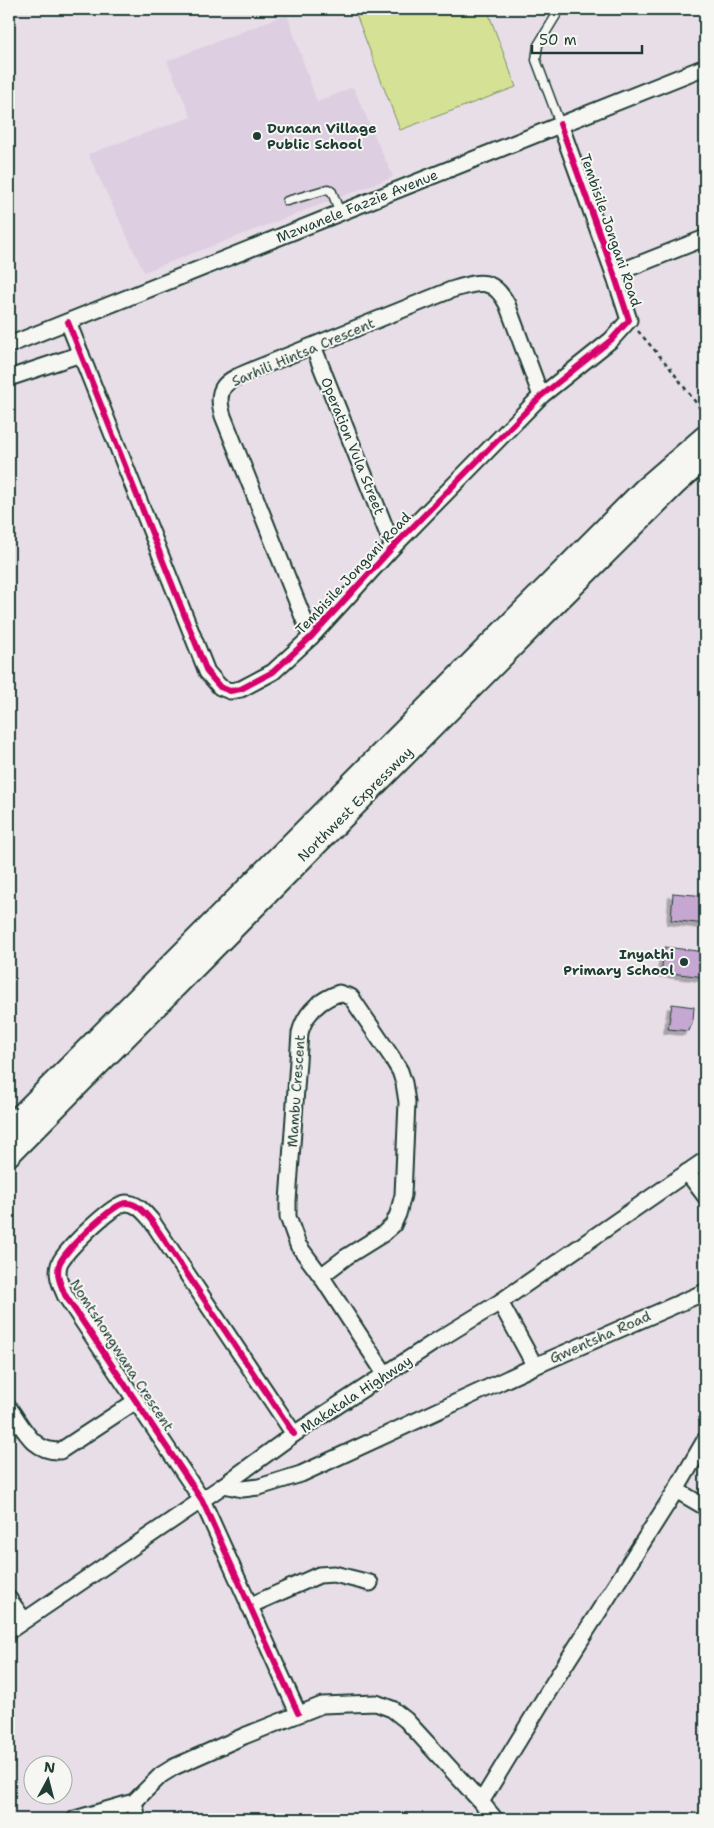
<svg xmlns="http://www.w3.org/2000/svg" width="714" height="1828" font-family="'Shantell Sans',sans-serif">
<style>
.built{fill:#decee1}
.green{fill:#d5e295;stroke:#7a9064}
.building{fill:#c6a7d2;stroke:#1f3d34;filter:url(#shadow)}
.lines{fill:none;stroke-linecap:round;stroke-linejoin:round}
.service-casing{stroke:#1f3d34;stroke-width:11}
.minor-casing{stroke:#1f3d34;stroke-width:19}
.secondary-casing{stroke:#1f3d34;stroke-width:26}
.path{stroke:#1f3d34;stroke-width:2.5;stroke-dasharray:4 4;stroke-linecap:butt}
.service{stroke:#f6f6f2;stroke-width:8}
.minor{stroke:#f6f6f2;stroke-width:15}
.secondary{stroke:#f6f6f2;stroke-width:22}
.cycleway-casing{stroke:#f6f6f2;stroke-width:9}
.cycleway{stroke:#d6006c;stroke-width:6}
.poi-dot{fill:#1f3d34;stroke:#f6f6f2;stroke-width:2}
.labels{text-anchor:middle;stroke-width:4;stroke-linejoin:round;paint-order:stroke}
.poi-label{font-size:14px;font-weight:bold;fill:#1f3d34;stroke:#f6f6f2;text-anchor:start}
.street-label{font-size:14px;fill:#1f3d34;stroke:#f6f6f2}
</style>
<defs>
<filter id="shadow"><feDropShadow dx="-4.5" dy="4.5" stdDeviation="0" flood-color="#0004"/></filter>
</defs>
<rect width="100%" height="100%" fill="#e8dee8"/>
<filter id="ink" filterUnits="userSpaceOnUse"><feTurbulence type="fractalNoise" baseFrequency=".02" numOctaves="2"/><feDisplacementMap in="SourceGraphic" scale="10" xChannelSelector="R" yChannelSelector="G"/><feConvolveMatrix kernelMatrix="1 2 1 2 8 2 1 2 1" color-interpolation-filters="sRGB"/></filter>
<g filter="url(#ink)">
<!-- built -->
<polygon class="built" points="287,14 317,102 353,87 393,177 144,272 88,154 191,117 167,61"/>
<!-- green -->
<polygon class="green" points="354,9 487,9 516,87 400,130"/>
<!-- building -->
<g class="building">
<polygon points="673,893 705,896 705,924 671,920"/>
<polygon points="665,947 705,952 705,977 661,972"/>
<polygon points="672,1004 694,1007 693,1020 689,1031 668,1029"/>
</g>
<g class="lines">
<!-- service casing -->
<g class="service-casing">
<g id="service">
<polyline points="560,9 538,45 536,60 560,124"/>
<polyline points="287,201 328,189 332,192 340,213"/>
</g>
</g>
<!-- minor casing -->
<g class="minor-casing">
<g id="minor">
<polyline points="614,274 705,238"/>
<polyline points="68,322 207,672 220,687 230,691 241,689 273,672 311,637 393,547 541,396 611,340 629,320 614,274 560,124"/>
<polyline points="9,345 705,67"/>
<polyline points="313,346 393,547"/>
<polyline points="9,378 81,354"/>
<path d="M311,637L223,416C213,384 229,380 255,369L451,290C478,282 492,276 507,304L541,396"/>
<polyline points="687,1172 705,1196"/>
<path d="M321,1276L346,1257L383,1234L393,1225L398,1214L403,1195L407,1102L404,1083L400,1071L391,1056L351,997L339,993C320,1000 305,1013 300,1033L288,1201V1217L298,1245L321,1276L385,1374"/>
<polyline points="500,1302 535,1366 705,1292"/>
<path d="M9,1408C24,1428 32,1452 60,1451L136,1401"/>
<path d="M294,1434L151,1220C144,1212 137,1203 126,1203C113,1203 62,1253 59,1265C56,1276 61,1285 65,1295L202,1500L298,1713"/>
<polyline points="224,1485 242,1489 259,1487 301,1474 535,1366"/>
<polyline points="676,1490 705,1507"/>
<polyline points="9,1599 24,1620"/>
<polyline points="249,1606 319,1575 334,1574 370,1583"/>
<polyline points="9,1631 224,1485 294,1434 433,1343 500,1302 705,1160"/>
<polyline points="134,1802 138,1819"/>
<polyline points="481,1802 559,1674 676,1490 705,1440"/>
<polyline points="75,1819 134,1802 161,1775 174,1767 244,1736 322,1705 376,1703 392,1709 406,1720 481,1802 495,1819"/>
</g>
</g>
<!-- secondary casing -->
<g class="secondary-casing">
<g id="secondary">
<polyline points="9,1128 645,489 705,437"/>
<polyline points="9,1154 541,617 676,483 705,457"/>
</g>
</g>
<!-- path -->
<polyline class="path" points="638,331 670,368 705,415"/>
<!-- service -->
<use href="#service" class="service"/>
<!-- minor -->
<use href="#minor" class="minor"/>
<!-- secondary -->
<use href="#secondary" class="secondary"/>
<!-- cycleway casing -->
<g class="cycleway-casing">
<g id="cycleway">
<polyline points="68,322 207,672 220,687 230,691 241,689 273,672 311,637 393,547 541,396 611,340 629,320 614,274 560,124"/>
<path d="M294,1434L151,1220C144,1212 137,1203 126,1203C113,1203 62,1253 59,1265C56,1276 61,1285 65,1295L202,1500L298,1713"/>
</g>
</g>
<!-- cycleway -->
<use href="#cycleway" class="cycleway"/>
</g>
</g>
<!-- markers -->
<g class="poi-dot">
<circle cx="257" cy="136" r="5"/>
<circle cx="684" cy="962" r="5"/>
</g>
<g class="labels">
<!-- poi labels -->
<g class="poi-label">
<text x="267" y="133">Duncan Village<tspan x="267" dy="16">Public School</tspan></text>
<text x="674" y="959" text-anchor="end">Inyathi<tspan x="674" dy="16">Primary School</tspan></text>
</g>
<!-- street labels -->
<g class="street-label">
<text transform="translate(357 206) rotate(-22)" y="5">Mzwanele Fazzie Avenue</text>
<text transform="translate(611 230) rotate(71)" y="5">Tembisile Jongani Road</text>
<text transform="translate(303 352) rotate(-23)" y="5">Sarhili Hintsa Crescent</text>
<text transform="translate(353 446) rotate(68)" y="5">Operation Vula Street</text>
<text transform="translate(353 573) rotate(-47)" y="5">Tembisile Jongani Road</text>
<text transform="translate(355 804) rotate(-45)" y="5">Northwest Expressway</text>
<text transform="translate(296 1091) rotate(-86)" y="5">Mambu Crescent</text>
<text transform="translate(600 1337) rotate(-24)" y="5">Gwentsha Road</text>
<text transform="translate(122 1355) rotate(57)" y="5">Nomtshongwana Crescent</text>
<text transform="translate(356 1394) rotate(-33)" y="5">Makatala Highway</text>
</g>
</g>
<!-- margin -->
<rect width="714" height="1828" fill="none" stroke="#f6f6f2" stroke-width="30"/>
<rect x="15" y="15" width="684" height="1798" fill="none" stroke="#1f3d34" stroke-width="2" filter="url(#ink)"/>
<!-- north arrow -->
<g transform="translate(48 1780) rotate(7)"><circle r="24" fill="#f6f6f2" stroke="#a0aca6"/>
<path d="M0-4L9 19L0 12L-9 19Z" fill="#1f3d34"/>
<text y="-8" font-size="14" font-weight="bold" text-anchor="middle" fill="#1f3d34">N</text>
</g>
<!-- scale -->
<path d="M532 45v8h110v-8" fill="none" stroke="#1f3d34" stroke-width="2.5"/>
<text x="539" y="45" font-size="15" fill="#1f3d34" stroke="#f6f6f2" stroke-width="4" paint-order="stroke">50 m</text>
</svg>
